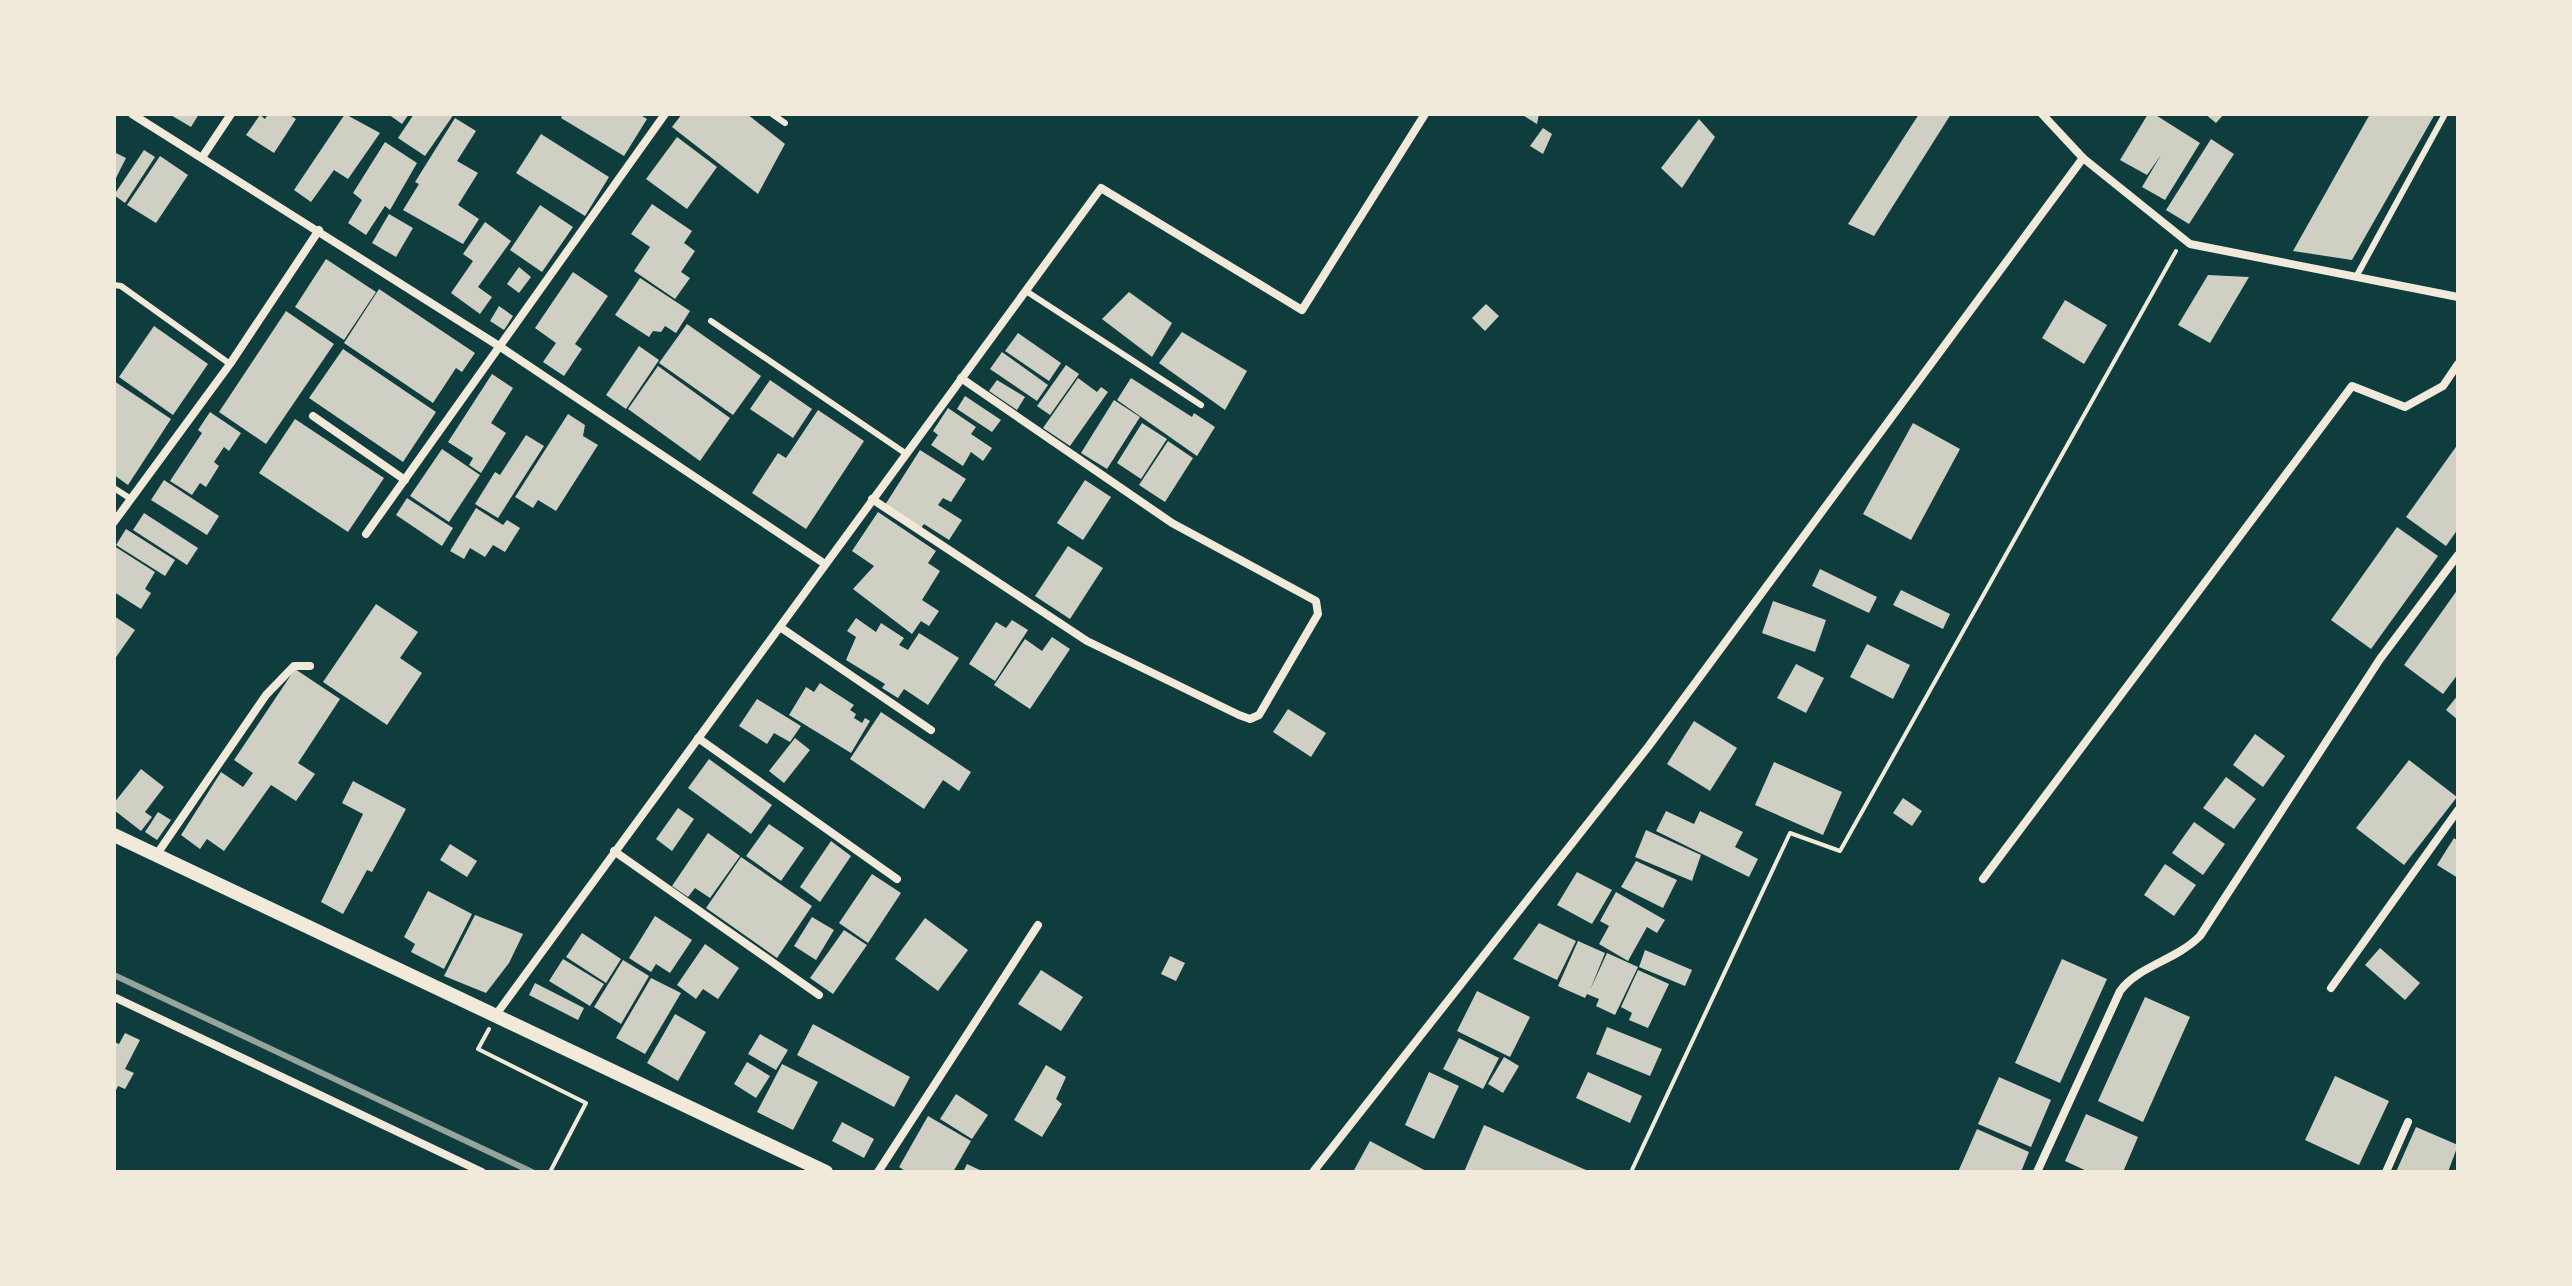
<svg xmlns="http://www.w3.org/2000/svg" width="2572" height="1286" font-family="Arial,sans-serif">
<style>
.building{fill:#cfcfc3}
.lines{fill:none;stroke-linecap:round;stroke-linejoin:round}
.path{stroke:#f1e9da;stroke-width:4}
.service{stroke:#f1e9da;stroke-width:6}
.minor{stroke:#f1e9da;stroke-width:8}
.tertiary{stroke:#f1e9da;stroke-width:14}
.rail{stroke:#97a49c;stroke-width:6}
</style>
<rect width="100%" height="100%" fill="#0f3d3e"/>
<!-- building -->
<g class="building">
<polygon points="169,114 199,114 191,127"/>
<polygon points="268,114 288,114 296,119 274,153 246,135 260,115 265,119"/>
<polygon points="345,114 380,133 348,179 334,170 311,202 294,190"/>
<polygon points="388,114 409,114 402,124"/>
<polygon points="414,114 454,114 425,156 398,138"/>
<polygon points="563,114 639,114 647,119 624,156 561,118"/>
<polygon points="682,114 747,114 785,144 758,194 672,127"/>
<polygon points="1521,114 1539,114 1537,124"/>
<polygon points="1919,114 1951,114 1874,236 1848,224"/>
<polygon points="2148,114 2154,114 2200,143 2165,200 2142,187 2161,155 2147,175 2120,160"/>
<polygon points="2205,114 2224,114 2216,123"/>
<polygon points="2370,114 2435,114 2352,260 2293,251"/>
<polygon points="455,118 476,131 457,161 478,173 458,205 479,219 463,244 403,210 419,184 415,182"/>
<polygon points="1699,119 1715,137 1682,188 1661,168"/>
<polygon points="1543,128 1552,134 1543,154 1530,146"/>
<polygon points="541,134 609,177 585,216 516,173"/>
<polygon points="677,137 717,167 687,209 646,179"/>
<polygon points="2211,139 2234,154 2189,224 2166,210"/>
<polygon points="385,142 417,163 390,210 385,206 366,235 348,223 362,200 353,193"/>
<polygon points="144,150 155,157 125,203 114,195"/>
<polygon points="114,152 126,158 114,182"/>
<polygon points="160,156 188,175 156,223 127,205"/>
<polygon points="652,204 692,231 684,243 695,251 681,272 690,278 675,299 634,271 650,247 631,234"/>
<polygon points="540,205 573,227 542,272 510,250"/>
<polygon points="389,214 413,228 396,257 372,243"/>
<polygon points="485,222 511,241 478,287 492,297 480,314 451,293 473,261 463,254"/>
<polygon points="326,259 376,292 344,340 295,307"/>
<polygon points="519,267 531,277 519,293 507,284"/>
<polygon points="573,272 608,296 575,344 582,349 564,376 543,362 556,343 535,328"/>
<polygon points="2208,275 2249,277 2210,343 2178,325"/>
<polygon points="640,278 690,311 676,333 665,326 661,332 653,331 649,337 615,315"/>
<polygon points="379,289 475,353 462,372 456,368 433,403 344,343"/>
<polygon points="1129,292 1172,323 1152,357 1102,319"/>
<polygon points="2065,300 2107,325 2084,364 2042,338"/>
<polygon points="1486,304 1499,316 1485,331 1472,318"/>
<polygon points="499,306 513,316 504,330 490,321"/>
<polygon points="286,311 334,344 266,444 219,412"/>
<polygon points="687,324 761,376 733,415 659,363"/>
<polygon points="154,326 208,364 173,415 119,377"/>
<polygon points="1182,332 1247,371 1225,410 1159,363"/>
<polygon points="1018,333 1061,363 1049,381 1005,351"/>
<polygon points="639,346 659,360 626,409 606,395"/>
<polygon points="343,349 436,412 403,462 309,398"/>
<polygon points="1002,352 1048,385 1037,401 990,369"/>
<polygon points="1066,365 1079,374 1050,415 1037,406"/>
<polygon points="658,366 730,418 700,461 628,409"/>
<polygon points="492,374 513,388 491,423 506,433 481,473 469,465 473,458 448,442"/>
<polygon points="1078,378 1097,392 1101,387 1108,392 1070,446 1043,428"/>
<polygon points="1131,378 1192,417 1194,413 1215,427 1197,456 1117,400"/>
<polygon points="770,380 812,409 793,438 750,409"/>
<polygon points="997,380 1025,397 1017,410 989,391"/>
<polygon points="114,381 171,419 128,485 114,475"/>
<polygon points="965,396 1001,420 992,432 957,409"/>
<polygon points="1114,400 1140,417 1107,469 1081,453"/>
<polygon points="948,408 976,427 971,434 992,448 983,461 971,452 963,466 931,445 938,435 933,431"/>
<polygon points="818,410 864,441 806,529 752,493 778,453 786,458"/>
<polygon points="210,412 241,433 229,451 224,447 214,462 219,466 206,487 200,483 192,495 170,481 202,433 198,430"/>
<polygon points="568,414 585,425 583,436 598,445 556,511 538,500 533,508 515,497"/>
<polygon points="295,419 384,478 348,532 259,473"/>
<polygon points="1142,423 1167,439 1141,479 1117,463"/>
<polygon points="1913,423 1960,449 1911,540 1863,514"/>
<polygon points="526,435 544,446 498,518 475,504 495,472 500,475"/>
<polygon points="1168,441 1193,458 1165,502 1139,485"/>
<polygon points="2458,444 2458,529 2446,546 2406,517"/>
<polygon points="442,449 480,475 449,522 410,496"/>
<polygon points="920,450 966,479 951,502 943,498 938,505 962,520 949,540 924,524 921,528 885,505"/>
<polygon points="164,480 219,516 207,535 151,500"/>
<polygon points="1085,480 1111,497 1083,540 1057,523"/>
<polygon points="407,498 453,528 442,546 396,515"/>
<polygon points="476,508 503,525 507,520 520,528 505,552 493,545 485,557 470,548 464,559 450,551"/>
<polygon points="878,512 936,551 928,563 940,571 922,600 939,611 929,626 921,621 912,634 853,589 874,566 852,551"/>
<polygon points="144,513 198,548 187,565 133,530"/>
<polygon points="2397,527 2438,556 2371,649 2331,620"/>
<polygon points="126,529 175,560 165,576 116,545"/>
<polygon points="114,546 155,572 145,589 151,593 141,609 114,592"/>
<polygon points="1068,546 1103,568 1070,619 1035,596"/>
<polygon points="1820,569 1877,597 1869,613 1812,586"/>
<polygon points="2458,589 2458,674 2443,694 2404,665"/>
<polygon points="1901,590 1950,614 1943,629 1893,605"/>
<polygon points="1773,601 1826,620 1815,652 1762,633"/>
<polygon points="376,604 418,632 400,658 422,673 387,725 323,682"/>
<polygon points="114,616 135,630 114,660"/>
<polygon points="856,618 876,632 881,623 904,638 899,645 908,650 919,633 959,658 928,705 904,689 898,698 882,688 885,684 846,660 856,637 847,631"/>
<polygon points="1012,620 1028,630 995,681 969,664 996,622 1006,628"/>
<polygon points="1052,637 1070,649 1030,709 994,685 1025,639 1042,651"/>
<polygon points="1867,644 1910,665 1893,699 1850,677"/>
<polygon points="1796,664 1824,678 1806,713 1777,698"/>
<polygon points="295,669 340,699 298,763 315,774 296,801 271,785 224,851 207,839 200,849 181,835 221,772 243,787 253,773 234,760"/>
<polygon points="820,683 854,705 850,710 856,714 854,718 862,723 865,718 870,721 851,753 789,715 806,687 814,692"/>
<polygon points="2458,695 2458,720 2446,710"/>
<polygon points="757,699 801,726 790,742 774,733 767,744 739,726"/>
<polygon points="1288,709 1326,733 1311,757 1273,732"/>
<polygon points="881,712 971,772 959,791 943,780 924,809 850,759"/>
<polygon points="1694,721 1737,748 1710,791 1667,764"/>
<polygon points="2255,734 2285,756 2263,787 2233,765"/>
<polygon points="795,738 810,750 784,783 769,771"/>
<polygon points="709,759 772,805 751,834 688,788"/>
<polygon points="2409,760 2457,797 2404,865 2356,828"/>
<polygon points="1774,762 1842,792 1823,835 1755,805"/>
<polygon points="141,769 164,787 145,812 152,817 141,831 114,810 114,803"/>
<polygon points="2226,777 2256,799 2234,829 2203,808"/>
<polygon points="353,781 406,809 372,872 367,870 343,914 321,902 363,814 342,803"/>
<polygon points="1903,798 1922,811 1912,826 1893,813"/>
<polygon points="678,808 694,819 672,851 656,839"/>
<polygon points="1666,811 1694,824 1700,811 1743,832 1735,847 1758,859 1749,877 1656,831"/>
<polygon points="158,812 171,820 157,840 145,832"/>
<polygon points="2194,822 2225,844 2203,875 2172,853"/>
<polygon points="769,824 804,848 781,881 746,856"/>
<polygon points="1646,830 1701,855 1692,881 1635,857"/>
<polygon points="708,833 740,856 710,898 695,888 688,897 672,886"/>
<polygon points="2454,838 2458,841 2458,878 2437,865"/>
<polygon points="831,841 851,856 820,902 800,887"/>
<polygon points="450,844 477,861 467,877 440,860"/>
<polygon points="741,857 812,906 777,958 706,908"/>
<polygon points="1636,861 1677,880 1663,908 1621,887"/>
<polygon points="2165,864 2196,885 2174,916 2144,895"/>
<polygon points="1577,872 1612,890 1592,924 1557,905"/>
<polygon points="872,874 901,893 868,943 839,923"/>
<polygon points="428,891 472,914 444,969 411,952 415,944 404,937"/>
<polygon points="1616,892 1665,920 1657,933 1647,927 1628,961 1599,944 1609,926 1600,921"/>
<polygon points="475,915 523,934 509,963 486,993 444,976"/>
<polygon points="655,916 692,940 670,973 656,964 651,972 629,958"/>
<polygon points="812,917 834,930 816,960 794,946"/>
<polygon points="925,918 968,950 938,991 895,959"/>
<polygon points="1539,923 1576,941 1557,980 1513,959"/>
<polygon points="844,930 867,945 833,994 810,978"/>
<polygon points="582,933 621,959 606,983 566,957"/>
<polygon points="1578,941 1605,953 1590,990 1607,953 1638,967 1615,1015 1596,1006 1599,999 1587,994 1585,998 1558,986"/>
<polygon points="705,944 739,968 718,999 703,989 696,999 677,985"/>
<polygon points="2380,948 2420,983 2405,1000 2365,965"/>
<polygon points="1645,950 1692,970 1685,986 1639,967"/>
<polygon points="1170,956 1185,963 1176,981 1161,974"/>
<polygon points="563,959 604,984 590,1006 549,981"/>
<polygon points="2062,959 2107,979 2060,1083 2015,1063"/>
<polygon points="623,960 649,976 621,1024 594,1007"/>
<polygon points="1041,970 1083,997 1061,1031 1018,1004"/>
<polygon points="1638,970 1669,984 1648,1028 1629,1020 1632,1013 1621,1007"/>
<polygon points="651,978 681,993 645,1054 616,1038"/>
<polygon points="535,983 584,1008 578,1020 529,995"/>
<polygon points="1477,991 1530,1017 1510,1057 1457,1031"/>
<polygon points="2145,997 2190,1017 2143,1122 2098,1101"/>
<polygon points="675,1014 706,1032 678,1081 647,1063"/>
<polygon points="813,1024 910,1077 894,1107 797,1055"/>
<polygon points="1607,1027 1662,1049 1650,1076 1596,1054"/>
<polygon points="125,1033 140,1040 125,1069 134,1073 125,1089 118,1086 114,1094 114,1042 119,1044"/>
<polygon points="760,1034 788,1050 776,1070 748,1054"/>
<polygon points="1459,1038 1499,1058 1483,1089 1443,1069"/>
<polygon points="1504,1057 1519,1066 1503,1093 1488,1084"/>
<polygon points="747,1062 770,1076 756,1098 734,1084"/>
<polygon points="782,1064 818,1082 793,1130 757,1112"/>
<polygon points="1046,1065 1066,1077 1056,1099 1062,1104 1042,1137 1014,1120"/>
<polygon points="1429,1072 1459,1086 1434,1139 1405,1125"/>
<polygon points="1588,1072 1642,1096 1630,1123 1576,1098"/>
<polygon points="2335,1076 2389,1101 2359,1165 2305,1140"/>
<polygon points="1999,1077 2051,1100 2031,1147 1978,1124"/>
<polygon points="956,1094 988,1115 972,1139 940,1119"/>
<polygon points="2086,1114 2138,1137 2123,1172 2089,1172 2065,1161"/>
<polygon points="928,1116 971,1141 953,1172 907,1172 899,1167"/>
<polygon points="842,1122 874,1139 864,1158 832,1141"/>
<polygon points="1484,1125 1586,1170 1585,1172 1464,1172"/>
<polygon points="2416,1127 2458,1145 2448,1172 2396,1172"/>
<polygon points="1977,1129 2029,1152 2021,1172 1958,1172"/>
<polygon points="1370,1141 1428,1172 1353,1172"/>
<polygon points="967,1164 984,1172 963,1172"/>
</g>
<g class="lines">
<!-- path -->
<g class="path">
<polyline points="489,1029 478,1049 586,1103 550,1172"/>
<polyline points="1631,1172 1790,833 1840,851 2176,251"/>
</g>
<!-- service -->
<g class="service">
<polyline points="772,114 785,123"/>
<polyline points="2356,277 2445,114"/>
<polyline points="114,285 121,286 230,364"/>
<polyline points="1026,291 1201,405"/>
<polyline points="711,321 905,453"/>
<polyline points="114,488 131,499"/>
</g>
<!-- minor -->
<g class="minor">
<polyline points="132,114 499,346 825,564"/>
<polyline points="2042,114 2083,158 2190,244 2458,297"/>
<polyline points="203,156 231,114"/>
<polyline points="313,416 405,480"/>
<polyline points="872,499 1087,641 1239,715 1250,719 1259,715 1318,614 1316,601 1172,523 961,378"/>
<polyline points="114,522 230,364 319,230"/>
<polyline points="366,534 665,114"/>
<polyline points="780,627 931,730"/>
<polyline points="698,738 897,879"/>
<polyline points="614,851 819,995"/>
<polyline points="157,854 266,695 294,666 310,666"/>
<polyline points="1983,879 2352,386 2405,407 2443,386 2458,364"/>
<polyline points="2331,988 2458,810"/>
<polyline points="114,997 482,1172"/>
<polyline points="495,1016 1101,188 1302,310 1425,114"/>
<polyline points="878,1172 1038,925"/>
<polyline points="1313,1172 1648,747 2083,158"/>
<path d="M2037,1172L2120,991C2138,966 2175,961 2200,936L2380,659L2458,555"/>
<polyline points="2386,1172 2408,1122"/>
</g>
<!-- tertiary -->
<polyline class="tertiary" points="114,835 826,1172"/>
<!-- rail -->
<polyline class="rail" points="114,975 532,1172"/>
</g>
<!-- border -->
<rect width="2572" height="1286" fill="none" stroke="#f1e9da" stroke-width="232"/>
</svg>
